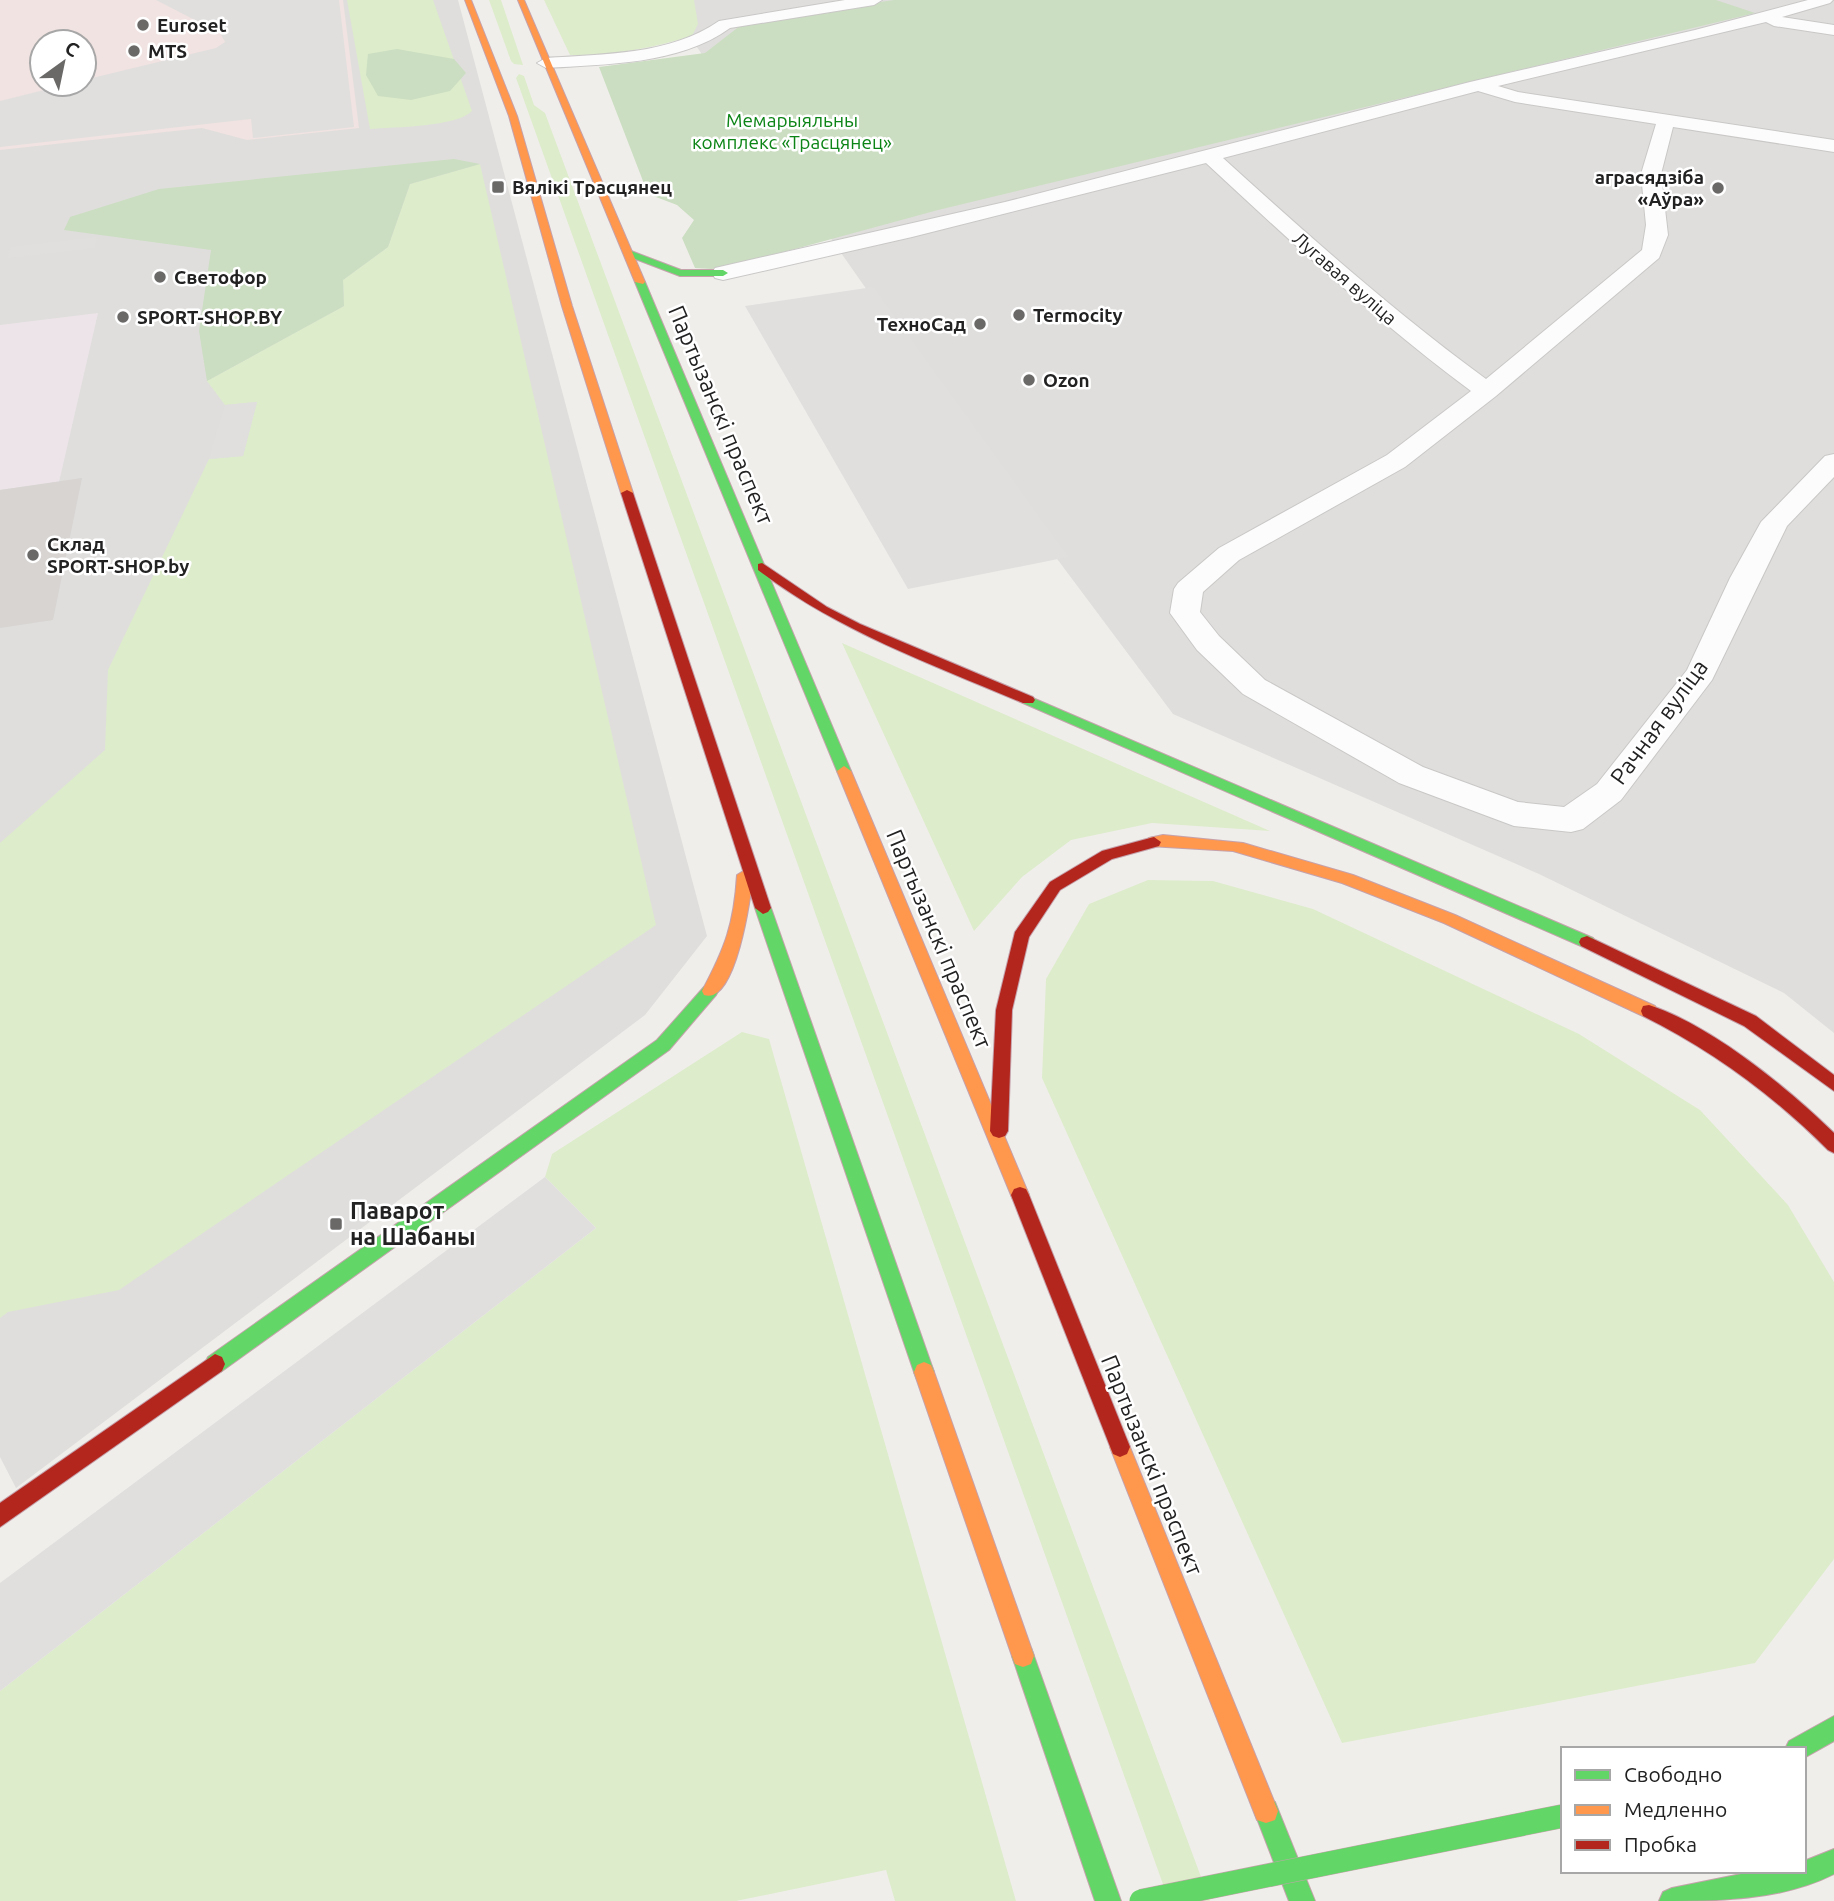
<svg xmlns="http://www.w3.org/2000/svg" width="1834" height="1901" font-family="Ubuntu,sans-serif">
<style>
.residential{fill:#dfdedc;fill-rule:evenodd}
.commercial{fill:#f1e3e1;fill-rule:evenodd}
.industrial{fill:#ede4e9}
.grass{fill:#ddeccb}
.forest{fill:#cbdec1}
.parking{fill:#e0dfde}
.building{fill:#d7d4d2}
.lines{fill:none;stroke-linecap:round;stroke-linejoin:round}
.street-casing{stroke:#c9c8c7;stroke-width:2}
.fast-casing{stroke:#c5a2ac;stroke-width:2}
.slow-casing{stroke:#c5a2ac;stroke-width:2}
.jam-casing{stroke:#c5a2ac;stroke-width:2}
.street{fill:#fdfcfc;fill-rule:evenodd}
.fast{fill:#63d668;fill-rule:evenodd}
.slow{fill:#ff974d;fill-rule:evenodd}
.jam{fill:#b3261e;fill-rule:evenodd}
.fast-bridge-casing{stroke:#c5a2ac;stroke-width:24;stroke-linecap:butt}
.fast-bridge{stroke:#63d668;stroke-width:23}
.poi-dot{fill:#6a6968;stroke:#fff;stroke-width:2.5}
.labels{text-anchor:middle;stroke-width:5;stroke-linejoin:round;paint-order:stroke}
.far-poi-label{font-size:19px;font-weight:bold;fill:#222;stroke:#fff;text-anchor:start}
.far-park-label{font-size:19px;fill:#0c8416;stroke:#fff}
.far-street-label{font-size:19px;fill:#222;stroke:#fff}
.street-label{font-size:23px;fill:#222;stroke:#fff}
.poi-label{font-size:23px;font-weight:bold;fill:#222;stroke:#fff;text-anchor:start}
</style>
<rect width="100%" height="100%" fill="#f0eeeb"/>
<!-- residential -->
<g class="residential">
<path d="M0,0H458L707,936L645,1015L16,1488L0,1457ZM42,42H84V84H42Z"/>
<polygon points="664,0 1834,0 1834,1033 1784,993 1539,874 1173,714 1028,520"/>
</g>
<!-- commercial -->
<path class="commercial" d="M0,0H343L359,128L247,140L202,128L0,150ZM42,42H84V84H42Z"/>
<!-- industrial -->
<polygon class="industrial" points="98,313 59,482 0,490 0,325"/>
<!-- grass -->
<g class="grass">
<path d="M347,0H433L472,111C457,127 394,127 370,129Z"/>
<polygon points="489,0 501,0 523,65 514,64 511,61"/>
<path d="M544,0H694L698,24L692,36C653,48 611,56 570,55Z"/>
<polygon points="519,74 524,76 534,105 545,113 1210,1901 1169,1901 516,78"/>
<polygon points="480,164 656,925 119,1290 8,1312 0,1318 0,843 105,750 108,670 209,459 243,456 257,402 225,405 207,381 344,306 343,280 388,247 410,184"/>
<polygon points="842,643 1270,831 1152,823 1071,840 1022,877 974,931"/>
<polygon points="1148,880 1213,881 1313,909 1579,1034 1700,1110 1788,1205 1834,1282 1834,1559 1755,1663 1342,1743 1042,1078 1046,979 1089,904"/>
<polygon points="742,1032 769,1039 1016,1901 895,1901 886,1870 736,1901 0,1901 0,1691 596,1228 545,1177 552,1154"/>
</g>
<!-- forest -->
<g class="forest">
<polygon points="894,0 1716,0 1755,13 938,210 740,264 712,269 695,268 682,238 694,220 677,205 648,194 599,67 705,53 745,22"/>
<polygon points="397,49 454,59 466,73 450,91 411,100 378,96 366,75 368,54"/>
<polygon points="454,159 480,164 410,184 388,247 343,280 344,306 207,381 199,331 211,250 64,230 70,217 159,189"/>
</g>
<!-- parking -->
<g class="parking">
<polygon points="156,0 339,0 354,127 253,138 251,119 0,147 0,101 68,84 84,84 84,80 216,48 225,42 220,33"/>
<polygon points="97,237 95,248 7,258 11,247"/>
<polygon points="873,287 1068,557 908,589 745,306"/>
<polygon points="257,402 243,456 209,459 225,405"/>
<polygon points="545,1177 596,1228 0,1691 0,1583"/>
</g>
<!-- building -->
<polygon class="building" points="82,478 53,620 0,628 0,490"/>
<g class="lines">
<!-- street casing -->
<g class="street-casing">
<g id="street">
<path d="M845,0H882L874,5L730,28C679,65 606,64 546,68L537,63L546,58C604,54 670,55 719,21Z"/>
<path d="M1808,0H1833L1830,3L1782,17L1834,25V35L1774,26L1766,22L1498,86L1518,92L1834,140V152L1673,127L1661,174L1668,235L1659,258L1496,396L1405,467L1239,560L1203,592L1200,612L1219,636L1265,680L1423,767L1518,802L1564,807L1597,784L1687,670L1730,578L1761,522L1825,456L1834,454V477L1787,526L1712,680L1621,800L1583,829L1571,832L1514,826L1399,783L1243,694L1197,650L1170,613L1174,589L1178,583L1219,548L1387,455L1471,391C1377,321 1292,243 1206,163L912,237L723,280L715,278L712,273L715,268L1005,202L1470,82L1695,30ZM1478,91L1515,102L1656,124L1641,174L1646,225L1642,250L1486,379C1393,311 1309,236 1223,158Z"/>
</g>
</g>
<!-- fast casing -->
<g class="fast-casing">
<g id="fast">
<polygon points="625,251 631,251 681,270 723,270 728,273 723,276 680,276 625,255"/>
<polygon points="640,279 645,282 851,771 849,774 839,774 837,771 635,282"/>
<polygon points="1028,696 1593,938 1595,942 1593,946 1581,946 1023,703 1023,697"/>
<polygon points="763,902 771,908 934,1372 931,1379 924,1382 917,1379 914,1372 755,908"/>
<polygon points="710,985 716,987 718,991 716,995 669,1050 222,1371 215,1374 208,1371 205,1364 208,1357 657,1040 704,987"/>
<polygon points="1023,1645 1031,1648 1034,1656 1121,1901 1095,1901 1012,1656 1015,1648"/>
<polygon points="1834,1716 1834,1741 1804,1758 1804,1749 1785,1749 1789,1741"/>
<polygon points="1266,1799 1275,1802 1315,1901 1289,1901 1254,1811 1257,1802"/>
<path d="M1834,1849V1874C1781,1901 1717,1901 1659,1901L1663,1892L1672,1888L1756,1871H1804V1861Z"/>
</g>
</g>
<!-- slow casing -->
<g class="slow-casing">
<g id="slow">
<polygon points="465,0 471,0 517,116 572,306 633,493 631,495 621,493 562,306 509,116"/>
<polygon points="518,0 524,0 645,282 643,284 635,282"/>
<polygon points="844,766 851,771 1029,1195 1026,1201 1020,1203 1014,1201 1011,1195 837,771"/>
<polygon points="1163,835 1243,843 1353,875 1455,915 1655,1006 1657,1011 1655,1016 1643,1016 1444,923 1342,883 1233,851 1149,846 1147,842 1149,838"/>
<path d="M745,870L753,875C751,896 736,1006 704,995L702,991C725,948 734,924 737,875Z"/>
<polygon points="924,1362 931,1365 934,1372 1034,1656 1031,1664 1023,1667 1015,1664 1012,1656 914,1372 917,1365"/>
<polygon points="1120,1437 1127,1440 1278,1811 1275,1820 1266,1823 1257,1820 1110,1447 1113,1440"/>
</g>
</g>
<!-- jam casing -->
<g class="jam-casing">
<g id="jam">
<polygon points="627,490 633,493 771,908 768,912 763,914 755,908 621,493"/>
<path d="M762,563L827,607L860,624L1033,697L1035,700L1033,703H1023C931,664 838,631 758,570V564Z"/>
<polygon points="1154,837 1161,842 1159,846 1112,859 1060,890 1029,937 1012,1010 1008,1131 1005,1136 999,1138 993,1136 990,1131 996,1010 1015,932 1050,882 1102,851"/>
<polygon points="1587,936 1756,1016 1834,1075 1834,1091 1744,1026 1581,946 1579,942 1581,938"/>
<path d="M1649,1005C1711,1025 1788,1088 1834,1133V1153L1828,1150C1774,1096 1712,1050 1643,1016L1641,1011L1643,1006Z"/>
<polygon points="1020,1187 1026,1189 1029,1195 1130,1447 1127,1454 1120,1457 1113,1454 1011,1195 1014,1189"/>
<polygon points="215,1354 222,1357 225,1364 222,1371 0,1527 0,1503"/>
</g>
</g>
<!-- street -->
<use href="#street" class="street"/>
<!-- fast -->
<use href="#fast" class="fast"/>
<!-- slow -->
<use href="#slow" class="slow"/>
<!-- jam -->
<use href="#jam" class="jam"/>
<!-- fast-bridge casing -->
<g class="fast-bridge-casing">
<polyline id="fast-bridge" points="1141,1901 1563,1816"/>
</g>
<!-- fast-bridge -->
<use href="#fast-bridge" class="fast-bridge"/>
</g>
<!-- markers -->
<g class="poi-dot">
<circle cx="143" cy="25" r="7"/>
<circle cx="134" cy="51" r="7"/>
<rect x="491" y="180" width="14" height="14" rx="3.5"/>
<circle cx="1718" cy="188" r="7"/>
<circle cx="160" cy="277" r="7"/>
<circle cx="1019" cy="315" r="7"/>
<circle cx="123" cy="317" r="7"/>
<circle cx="980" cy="324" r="7"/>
<circle cx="1029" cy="380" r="7"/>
<circle cx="33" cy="555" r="7"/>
<rect x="329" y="1217" width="14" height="14" rx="3.5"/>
</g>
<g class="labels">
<!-- far-poi labels -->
<g class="far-poi-label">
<text x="157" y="32">Euroset</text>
<text x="148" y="58">MTS</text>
<text x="1704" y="184" text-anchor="end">аграсядзіба<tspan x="1704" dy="22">«Аўра»</tspan></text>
<text x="512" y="194">Вялікі Трасцянец</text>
<text x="174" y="284">Светофор</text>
<text x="1033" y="322">Termocity</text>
<text x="137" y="324">SPORT-SHOP.BY</text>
<text x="966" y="331" text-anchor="end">ТехноСад</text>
<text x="1043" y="387">Ozon</text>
<text x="47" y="551">Склад<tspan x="47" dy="22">SPORT-SHOP.by</tspan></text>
</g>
<!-- far-park labels -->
<g class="far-park-label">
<text x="792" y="127">Мемарыяльны<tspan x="792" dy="22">комплекс «Трасцянец»</tspan></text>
</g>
<!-- far-street labels -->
<g class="far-street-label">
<text transform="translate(1345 278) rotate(41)" y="7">Лугавая вуліца</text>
</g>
<!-- street labels -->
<g class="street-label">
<text transform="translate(721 415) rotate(67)" y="8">Партызанскі праспект</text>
<text transform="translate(1659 722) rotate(-54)" y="8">Рачная вуліца</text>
<text transform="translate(939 939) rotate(67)" y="8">Партызанскі праспект</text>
<text transform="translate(1152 1465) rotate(68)" y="8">Партызанскі праспект</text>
</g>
<!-- poi labels -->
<g class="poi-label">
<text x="350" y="1219">Паварот<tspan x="350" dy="26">на Шабаны</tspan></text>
</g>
</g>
<!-- legend -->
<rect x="1561" y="1747" width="245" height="126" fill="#ffffff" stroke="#a7a7a7" stroke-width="2"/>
<rect x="1575" y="1770" width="35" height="10" fill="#63d668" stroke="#a7a7a7" stroke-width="2"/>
<text x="1624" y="1782" font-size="21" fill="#222222">Свободно</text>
<rect x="1575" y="1805" width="35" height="10" fill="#ff974d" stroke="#a7a7a7" stroke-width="2"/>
<text x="1624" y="1817" font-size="21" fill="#222222">Медленно</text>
<rect x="1575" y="1840" width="35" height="10" fill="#b3261e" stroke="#a7a7a7" stroke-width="2"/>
<text x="1624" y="1852" font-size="21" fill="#222222">Пробка</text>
<!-- north arrow -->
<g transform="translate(63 63) rotate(33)"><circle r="33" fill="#ffffff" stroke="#a7a7a7" stroke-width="2"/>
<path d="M0-5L12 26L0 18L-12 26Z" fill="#6a6968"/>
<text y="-10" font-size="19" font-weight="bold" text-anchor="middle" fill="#222222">С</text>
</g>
</svg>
